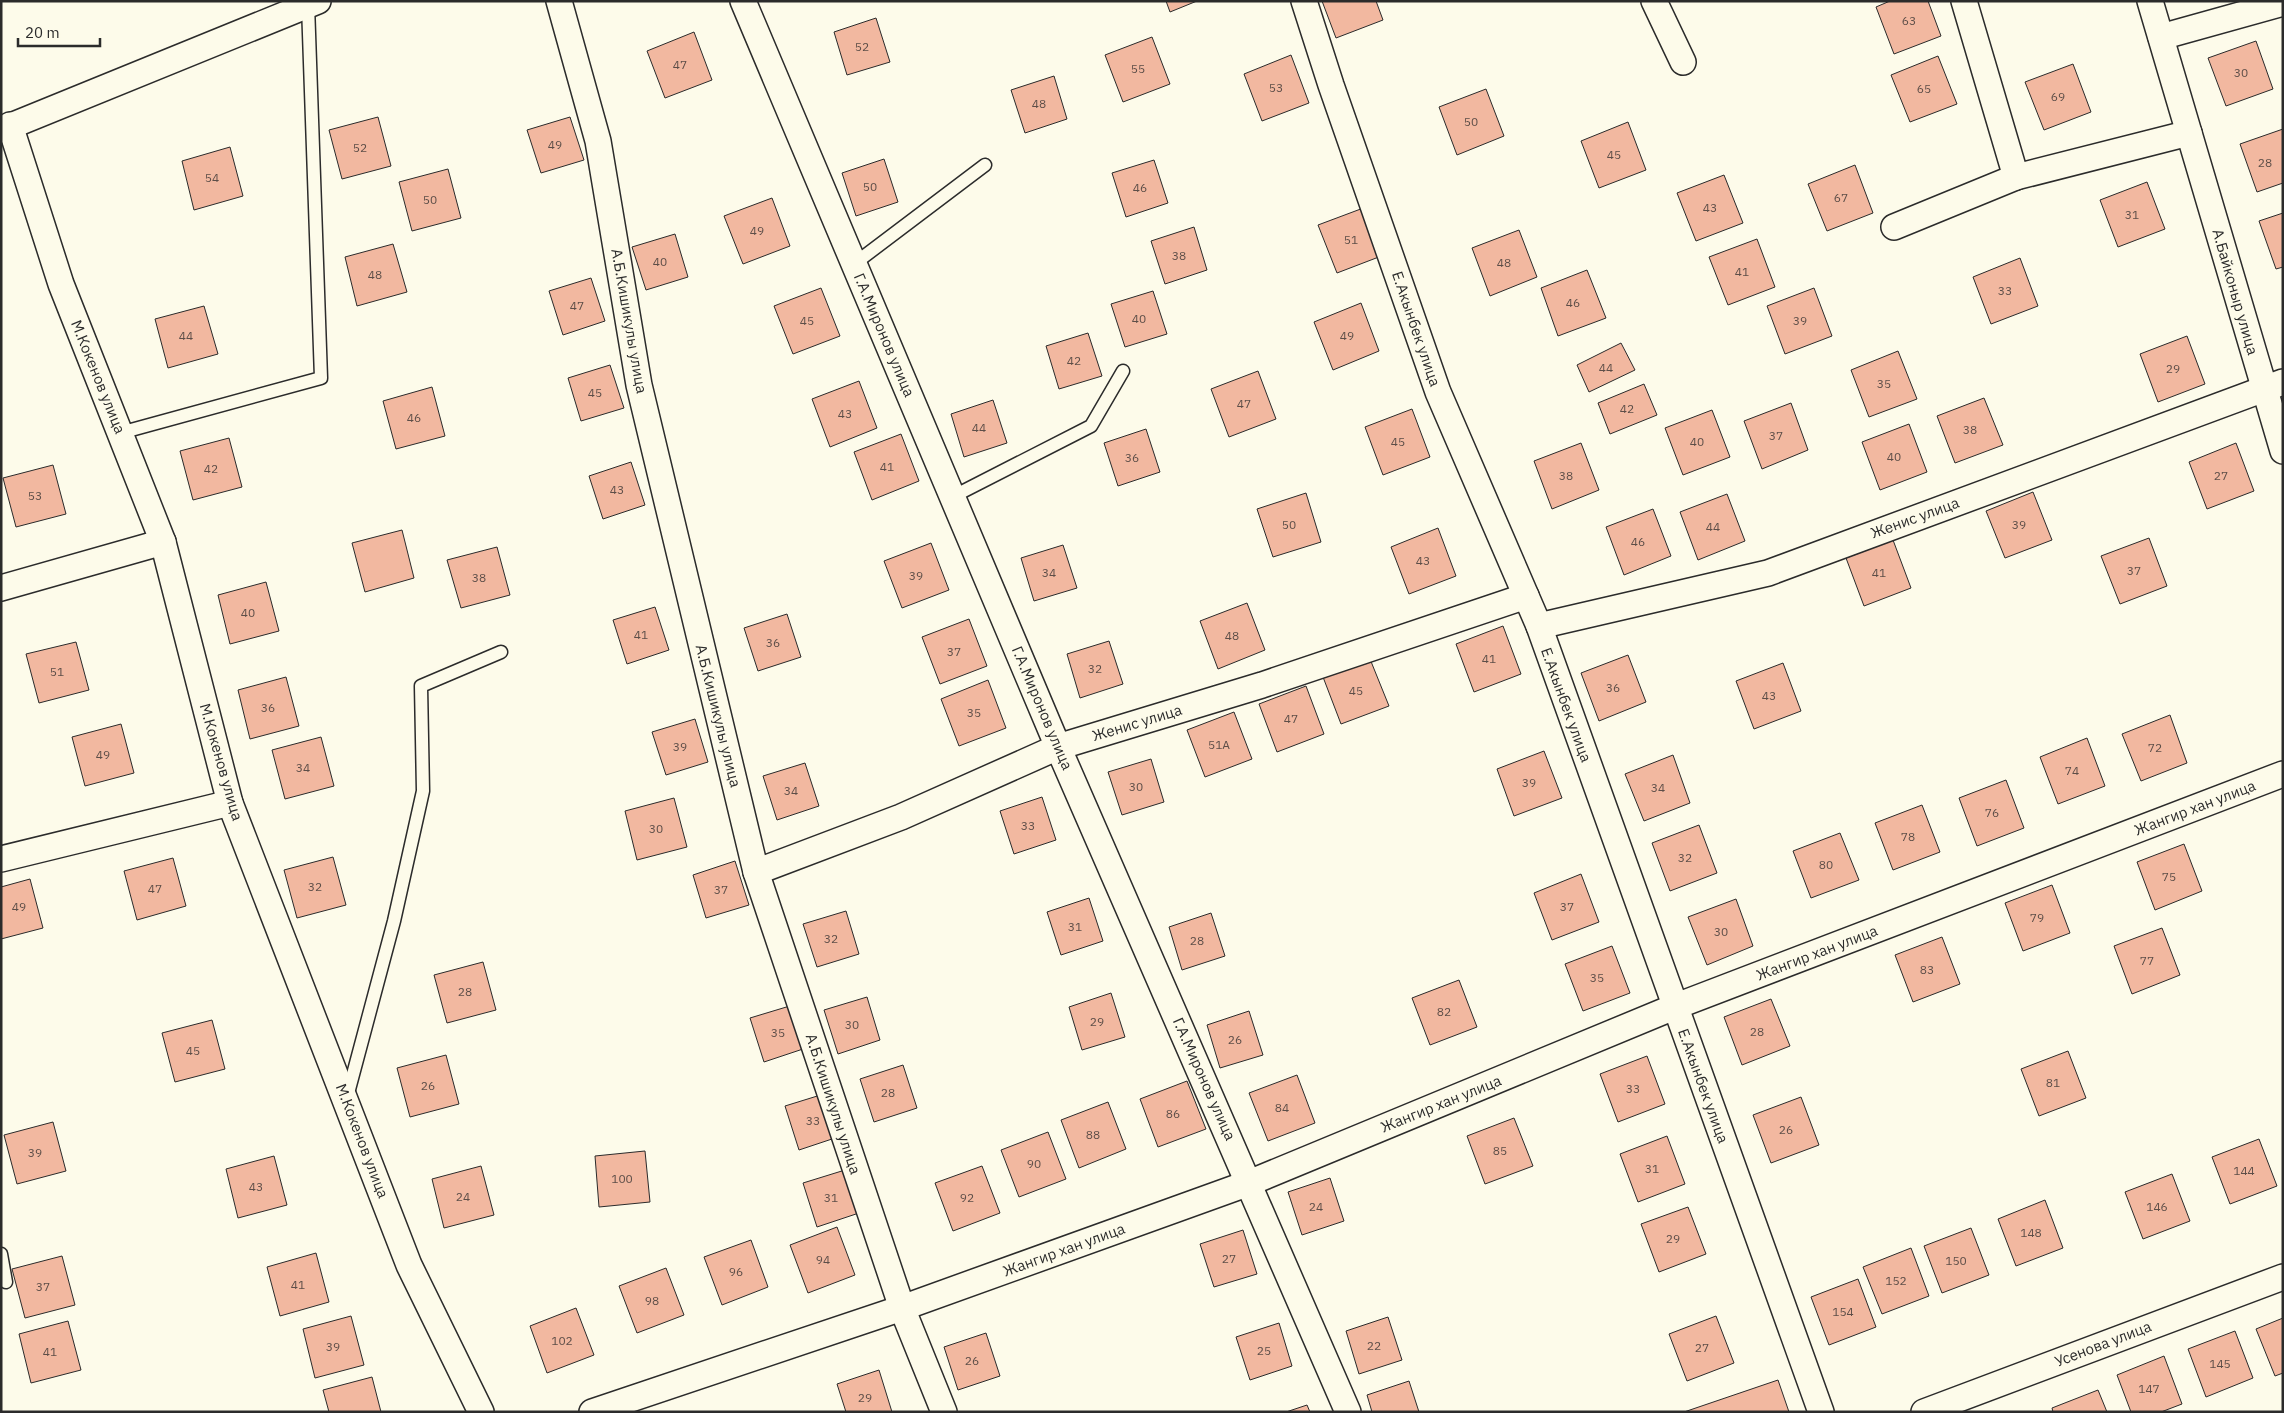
<svg xmlns="http://www.w3.org/2000/svg" width="2284" height="1413" font-family="'IBM Plex Sans',sans-serif">
<style>
.building{fill:#f2b8a0;stroke:#2b2b2b}
.lines{fill:none;stroke-linecap:round;stroke-linejoin:round}
.lane-casing{stroke:#2b2b2b;stroke-width:15}
.street-casing{stroke:#2b2b2b;stroke-width:28}
.lane{stroke:#fdfbea;stroke-width:12}
.street{stroke:#fdfbea;stroke-width:25}
.labels{text-anchor:middle;stroke-width:4;stroke-linejoin:round;paint-order:stroke}
.number-label{font-size:12px;fill:#5d4e48}
.street-label{font-size:15px;fill:#2b2b2b;stroke:#fdfbea}
</style>
<rect width="100%" height="100%" fill="#fdfbea"/>
<!-- building -->
<g class="building">
<polygon points="1166,1 1197,1 1170,12"/>
<polygon points="1322,1 1376,1 1383,20 1336,38"/>
<polygon points="1890,1 1928,1 1941,36 1894,54 1876,7"/>
<polygon points="876,18 890,62 847,75 834,32"/>
<polygon points="694,32 712,80 665,98 647,51"/>
<polygon points="1152,37 1170,84 1123,102 1105,55"/>
<polygon points="2256,41 2273,89 2226,106 2208,58"/>
<polygon points="1291,55 1309,103 1262,121 1244,74"/>
<polygon points="1938,56 1957,104 1910,122 1891,75"/>
<polygon points="2073,64 2091,112 2044,130 2025,82"/>
<polygon points="1054,76 1067,119 1025,133 1011,90"/>
<polygon points="1486,89 1504,136 1457,155 1439,107"/>
<polygon points="378,117 391,166 342,179 329,130"/>
<polygon points="570,117 584,160 541,173 527,130"/>
<polygon points="1628,122 1646,170 1599,188 1581,141"/>
<polygon points="2283,129 2283,183 2257,192 2240,144"/>
<polygon points="230,147 243,196 194,210 182,161"/>
<polygon points="884,159 898,202 856,216 842,173"/>
<polygon points="1154,160 1168,203 1126,217 1112,173"/>
<polygon points="1855,165 1873,213 1827,231 1808,184"/>
<polygon points="448,169 461,218 412,231 399,182"/>
<polygon points="1724,175 1743,223 1696,241 1677,193"/>
<polygon points="2147,182 2165,229 2118,247 2100,200"/>
<polygon points="772,198 790,246 743,264 724,216"/>
<polygon points="1366,207 1384,255 1337,273 1318,225"/>
<polygon points="2283,213 2283,267 2276,269 2259,221"/>
<polygon points="1194,227 1207,270 1165,284 1151,241"/>
<polygon points="1519,230 1537,277 1490,296 1472,248"/>
<polygon points="675,234 688,277 646,290 632,247"/>
<polygon points="1757,239 1775,287 1728,305 1709,257"/>
<polygon points="393,244 407,292 357,306 345,257"/>
<polygon points="2020,258 2038,306 1991,324 1973,277"/>
<polygon points="1587,270 1606,318 1558,336 1541,288"/>
<polygon points="591,278 605,321 563,335 549,291"/>
<polygon points="821,288 840,336 793,354 774,306"/>
<polygon points="1814,288 1832,336 1785,354 1767,306"/>
<polygon points="1153,291 1167,334 1125,347 1111,304"/>
<polygon points="1361,303 1379,351 1333,370 1314,322"/>
<polygon points="204,306 218,354 168,368 155,319"/>
<polygon points="1088,333 1102,376 1059,389 1046,346"/>
<polygon points="2187,336 2205,384 2158,402 2140,354"/>
<polygon points="1621,343 1635,370 1589,392 1577,365"/>
<polygon points="1898,351 1917,399 1869,417 1851,370"/>
<polygon points="610,365 624,408 581,421 568,378"/>
<polygon points="1258,371 1276,419 1229,437 1211,389"/>
<polygon points="859,381 877,428 830,447 812,399"/>
<polygon points="1644,384 1657,415 1610,434 1598,403"/>
<polygon points="432,387 445,436 396,449 383,401"/>
<polygon points="1984,398 2003,445 1955,463 1937,416"/>
<polygon points="993,400 1007,443 964,457 951,414"/>
<polygon points="1791,403 1808,450 1762,469 1744,421"/>
<polygon points="1412,409 1430,457 1383,475 1365,427"/>
<polygon points="1712,410 1730,457 1683,475 1665,428"/>
<polygon points="1909,424 1927,472 1880,490 1862,442"/>
<polygon points="1146,429 1160,472 1118,486 1104,443"/>
<polygon points="901,434 919,481 872,500 854,452"/>
<polygon points="229,438 242,487 193,500 180,451"/>
<polygon points="1581,443 1599,490 1552,509 1534,461"/>
<polygon points="2236,443 2254,491 2207,509 2189,462"/>
<polygon points="631,462 645,505 603,519 589,476"/>
<polygon points="53,465 66,514 16,527 3,478"/>
<polygon points="2033,492 2052,540 2005,558 1986,511"/>
<polygon points="1306,493 1321,542 1273,557 1257,509"/>
<polygon points="1727,494 1745,541 1698,560 1680,512"/>
<polygon points="1653,509 1671,556 1624,575 1606,527"/>
<polygon points="1438,528 1456,576 1409,594 1391,547"/>
<polygon points="402,530 414,578 365,592 352,543"/>
<polygon points="2149,538 2167,586 2120,604 2101,556"/>
<polygon points="1893,540 1911,588 1864,606 1846,558"/>
<polygon points="931,543 949,590 902,608 884,561"/>
<polygon points="1063,545 1077,588 1034,601 1021,558"/>
<polygon points="497,547 510,595 461,608 447,560"/>
<polygon points="266,582 279,631 230,644 218,595"/>
<polygon points="1247,603 1265,650 1218,669 1200,621"/>
<polygon points="655,607 669,650 627,664 613,620"/>
<polygon points="787,614 801,657 758,671 744,628"/>
<polygon points="969,619 987,666 940,684 922,637"/>
<polygon points="1503,626 1521,674 1474,692 1456,644"/>
<polygon points="1109,641 1123,684 1080,698 1067,654"/>
<polygon points="76,642 89,690 39,703 26,654"/>
<polygon points="1628,655 1646,702 1599,721 1581,673"/>
<polygon points="1370,659 1389,706 1341,724 1323,677"/>
<polygon points="1783,663 1801,711 1754,729 1736,681"/>
<polygon points="286,677 299,726 250,739 238,690"/>
<polygon points="988,680 1006,728 959,746 941,699"/>
<polygon points="1306,686 1324,734 1277,752 1259,704"/>
<polygon points="1234,712 1252,759 1205,777 1187,730"/>
<polygon points="2170,715 2187,763 2141,781 2122,734"/>
<polygon points="695,719 708,762 666,775 652,732"/>
<polygon points="121,724 134,773 85,786 72,737"/>
<polygon points="321,737 334,786 285,799 272,750"/>
<polygon points="2087,738 2105,786 2058,804 2040,757"/>
<polygon points="1544,751 1562,798 1514,816 1497,769"/>
<polygon points="1673,755 1690,803 1644,821 1625,774"/>
<polygon points="1151,759 1164,802 1122,815 1108,772"/>
<polygon points="805,763 819,806 777,820 763,776"/>
<polygon points="2006,780 2024,828 1977,846 1959,798"/>
<polygon points="1042,797 1056,840 1014,854 1000,811"/>
<polygon points="674,798 687,847 637,860 625,811"/>
<polygon points="1922,805 1940,852 1893,870 1875,823"/>
<polygon points="1699,825 1717,873 1670,891 1652,843"/>
<polygon points="1840,833 1859,880 1811,898 1793,851"/>
<polygon points="2184,844 2202,891 2155,910 2137,862"/>
<polygon points="333,857 346,905 297,918 284,870"/>
<polygon points="173,858 186,906 137,920 124,871"/>
<polygon points="735,861 749,905 706,918 693,875"/>
<polygon points="1581,874 1599,922 1552,940 1534,893"/>
<polygon points="30,879 43,928 1,939 1,887"/>
<polygon points="2052,885 2070,933 2023,951 2005,903"/>
<polygon points="1089,898 1103,941 1061,955 1047,912"/>
<polygon points="1736,899 1753,946 1707,965 1688,917"/>
<polygon points="846,911 859,954 817,967 803,924"/>
<polygon points="1211,913 1225,956 1182,970 1169,927"/>
<polygon points="2162,928 2180,975 2132,994 2114,946"/>
<polygon points="1942,937 1960,984 1913,1002 1895,955"/>
<polygon points="1612,946 1630,993 1583,1011 1565,964"/>
<polygon points="483,962 496,1010 447,1023 434,975"/>
<polygon points="1459,980 1477,1027 1430,1045 1412,998"/>
<polygon points="1111,993 1125,1037 1082,1050 1069,1007"/>
<polygon points="867,997 880,1040 838,1054 824,1010"/>
<polygon points="1771,999 1790,1046 1742,1065 1724,1017"/>
<polygon points="793,1005 806,1048 764,1062 750,1018"/>
<polygon points="1249,1011 1263,1055 1220,1068 1207,1025"/>
<polygon points="212,1020 225,1069 175,1082 162,1033"/>
<polygon points="2068,1051 2086,1098 2039,1116 2021,1069"/>
<polygon points="446,1055 459,1104 410,1117 397,1068"/>
<polygon points="1647,1056 1665,1104 1618,1122 1600,1074"/>
<polygon points="903,1065 917,1108 874,1122 860,1079"/>
<polygon points="1297,1075 1315,1123 1268,1141 1249,1093"/>
<polygon points="1187,1081 1206,1129 1158,1147 1140,1099"/>
<polygon points="827,1093 841,1136 799,1150 785,1106"/>
<polygon points="1801,1097 1819,1145 1771,1163 1753,1115"/>
<polygon points="1108,1102 1126,1149 1079,1168 1061,1120"/>
<polygon points="1514,1118 1533,1166 1485,1184 1467,1136"/>
<polygon points="53,1122 66,1171 17,1184 4,1135"/>
<polygon points="1048,1132 1066,1179 1019,1197 1001,1150"/>
<polygon points="1667,1136 1685,1184 1638,1202 1620,1154"/>
<polygon points="2259,1139 2277,1186 2230,1204 2212,1157"/>
<polygon points="645,1151 650,1202 599,1207 595,1156"/>
<polygon points="274,1156 287,1205 238,1218 226,1169"/>
<polygon points="481,1166 494,1215 444,1228 432,1179"/>
<polygon points="982,1166 1000,1213 953,1231 935,1183"/>
<polygon points="845,1170 859,1213 817,1227 803,1183"/>
<polygon points="2172,1174 2190,1221 2143,1239 2125,1192"/>
<polygon points="1330,1178 1344,1221 1302,1235 1288,1192"/>
<polygon points="2045,1200 2063,1248 2016,1266 1998,1219"/>
<polygon points="1688,1207 1706,1254 1659,1272 1641,1224"/>
<polygon points="837,1227 855,1275 808,1293 790,1245"/>
<polygon points="1971,1228 1989,1275 1942,1293 1924,1246"/>
<polygon points="1243,1230 1257,1274 1214,1287 1200,1244"/>
<polygon points="751,1240 768,1287 722,1305 704,1257"/>
<polygon points="1911,1248 1929,1296 1882,1314 1863,1267"/>
<polygon points="316,1253 329,1302 280,1316 267,1267"/>
<polygon points="62,1256 75,1305 25,1318 12,1269"/>
<polygon points="666,1268 684,1315 637,1333 619,1286"/>
<polygon points="1858,1279 1876,1327 1829,1345 1811,1297"/>
<polygon points="576,1308 594,1355 547,1373 530,1326"/>
<polygon points="351,1316 364,1365 315,1378 303,1329"/>
<polygon points="1716,1316 1734,1363 1687,1381 1669,1334"/>
<polygon points="1388,1317 1402,1360 1359,1374 1346,1331"/>
<polygon points="2283,1318 2283,1373 2275,1376 2256,1329"/>
<polygon points="68,1321 81,1370 31,1383 19,1334"/>
<polygon points="1279,1323 1292,1366 1250,1380 1236,1337"/>
<polygon points="2235,1331 2253,1378 2206,1397 2188,1349"/>
<polygon points="986,1333 1000,1376 958,1390 944,1347"/>
<polygon points="2164,1356 2182,1404 2161,1412 2131,1412 2117,1375"/>
<polygon points="879,1370 892,1412 846,1412 837,1384"/>
<polygon points="372,1377 381,1412 329,1412 323,1390"/>
<polygon points="1778,1380 1789,1412 1684,1412"/>
<polygon points="1409,1381 1419,1412 1372,1412 1367,1395"/>
<polygon points="2098,1390 2107,1412 2053,1412 2052,1408"/>
<polygon points="1307,1405 1310,1412 1286,1412"/>
</g>
<g class="lines">
<!-- lane casing -->
<g class="lane-casing">
<g id="lane">
<polyline points="854,264 985,165"/>
<polyline points="120,433 321,378 308,5"/>
<polyline points="952,497 1091,426 1123,371"/>
<polyline points="347,1097 394,921 423,791 421,686 501,652"/>
<polyline points="1,1254 6,1282"/>
</g>
</g>
<!-- street casing -->
<g class="street-casing">
<g id="street">
<polyline points="559,1 598,141 639,385 756,872 902,1308 944,1412"/>
<polyline points="743,1 1058,747 1348,1412"/>
<polyline points="1304,1 1331,85 1438,392 1539,626 1821,1412"/>
<polyline points="1654,1 1683,62"/>
<polyline points="1964,1 2016,177"/>
<polyline points="2150,1 2283,451"/>
<polyline points="2161,37 2283,3"/>
<polyline points="10,125 61,284 163,542 230,803 409,1265 481,1412"/>
<polyline points="1,130 318,1"/>
<polyline points="1894,227 2016,177 2189,133"/>
<polyline points="1,588 163,542"/>
<polyline points="1539,626 1768,573 2283,382"/>
<polyline points="1,859 230,803"/>
<polyline points="756,872 901,817 1058,747 1262,685 1526,596"/>
<polyline points="592,1412 902,1308 1249,1183 1674,1007 2283,774"/>
<polyline points="1924,1412 2283,1277"/>
</g>
</g>
<!-- lane -->
<use href="#lane" class="lane"/>
<!-- street -->
<use href="#street" class="street"/>
</g>
<g class="labels">
<!-- number labels -->
<g class="number-label">
<text x="1909" y="25">63</text>
<text x="862" y="51">52</text>
<text x="680" y="69">47</text>
<text x="1138" y="73">55</text>
<text x="2241" y="77">30</text>
<text x="1276" y="92">53</text>
<text x="1924" y="93">65</text>
<text x="2058" y="101">69</text>
<text x="1039" y="108">48</text>
<text x="1471" y="126">50</text>
<text x="555" y="149">49</text>
<text x="360" y="152">52</text>
<text x="1614" y="159">45</text>
<text x="2265" y="167">28</text>
<text x="212" y="182">54</text>
<text x="870" y="191">50</text>
<text x="1140" y="192">46</text>
<text x="1841" y="202">67</text>
<text x="430" y="204">50</text>
<text x="1710" y="212">43</text>
<text x="2132" y="219">31</text>
<text x="757" y="235">49</text>
<text x="1351" y="244">51</text>
<text x="1179" y="260">38</text>
<text x="660" y="266">40</text>
<text x="1504" y="267">48</text>
<text x="1742" y="276">41</text>
<text x="375" y="279">48</text>
<text x="2005" y="295">33</text>
<text x="1573" y="307">46</text>
<text x="577" y="310">47</text>
<text x="1139" y="323">40</text>
<text x="807" y="325">45</text>
<text x="1800" y="325">39</text>
<text x="186" y="340">44</text>
<text x="1347" y="340">49</text>
<text x="1074" y="365">42</text>
<text x="1606" y="372">44</text>
<text x="2173" y="373">29</text>
<text x="1884" y="388">35</text>
<text x="595" y="397">45</text>
<text x="1244" y="408">47</text>
<text x="1627" y="413">42</text>
<text x="845" y="418">43</text>
<text x="414" y="422">46</text>
<text x="979" y="432">44</text>
<text x="1970" y="434">38</text>
<text x="1776" y="440">37</text>
<text x="1398" y="446">45</text>
<text x="1697" y="446">40</text>
<text x="1894" y="461">40</text>
<text x="1132" y="462">36</text>
<text x="887" y="471">41</text>
<text x="211" y="473">42</text>
<text x="1566" y="480">38</text>
<text x="2221" y="480">27</text>
<text x="617" y="494">43</text>
<text x="35" y="500">53</text>
<text x="1289" y="529">50</text>
<text x="2019" y="529">39</text>
<text x="1713" y="531">44</text>
<text x="1638" y="546">46</text>
<text x="1423" y="565">43</text>
<text x="2134" y="575">37</text>
<text x="1049" y="577">34</text>
<text x="1879" y="577">41</text>
<text x="916" y="580">39</text>
<text x="479" y="582">38</text>
<text x="248" y="617">40</text>
<text x="641" y="639">41</text>
<text x="1232" y="640">48</text>
<text x="773" y="647">36</text>
<text x="954" y="656">37</text>
<text x="1489" y="663">41</text>
<text x="1095" y="673">32</text>
<text x="57" y="676">51</text>
<text x="1613" y="692">36</text>
<text x="1356" y="695">45</text>
<text x="1769" y="700">43</text>
<text x="268" y="712">36</text>
<text x="974" y="717">35</text>
<text x="1291" y="723">47</text>
<text x="1219" y="749">51А</text>
<text x="680" y="751">39</text>
<text x="2155" y="752">72</text>
<text x="103" y="759">49</text>
<text x="303" y="772">34</text>
<text x="2072" y="775">74</text>
<text x="1529" y="787">39</text>
<text x="1136" y="791">30</text>
<text x="1658" y="792">34</text>
<text x="791" y="795">34</text>
<text x="1992" y="817">76</text>
<text x="1028" y="830">33</text>
<text x="656" y="833">30</text>
<text x="1908" y="841">78</text>
<text x="1685" y="862">32</text>
<text x="1826" y="869">80</text>
<text x="2169" y="881">75</text>
<text x="315" y="891">32</text>
<text x="155" y="893">47</text>
<text x="721" y="894">37</text>
<text x="19" y="911">49</text>
<text x="1567" y="911">37</text>
<text x="2037" y="922">79</text>
<text x="1075" y="931">31</text>
<text x="1721" y="936">30</text>
<text x="831" y="943">32</text>
<text x="1197" y="945">28</text>
<text x="2147" y="965">77</text>
<text x="1927" y="974">83</text>
<text x="1597" y="982">35</text>
<text x="465" y="996">28</text>
<text x="1444" y="1016">82</text>
<text x="1097" y="1026">29</text>
<text x="852" y="1029">30</text>
<text x="1757" y="1036">28</text>
<text x="778" y="1037">35</text>
<text x="1235" y="1044">26</text>
<text x="193" y="1055">45</text>
<text x="2053" y="1087">81</text>
<text x="428" y="1090">26</text>
<text x="1633" y="1093">33</text>
<text x="888" y="1097">28</text>
<text x="1282" y="1112">84</text>
<text x="1173" y="1118">86</text>
<text x="813" y="1125">33</text>
<text x="1786" y="1134">26</text>
<text x="1093" y="1139">88</text>
<text x="1500" y="1155">85</text>
<text x="35" y="1157">39</text>
<text x="1034" y="1168">90</text>
<text x="1652" y="1173">31</text>
<text x="2244" y="1175">144</text>
<text x="622" y="1183">100</text>
<text x="256" y="1191">43</text>
<text x="463" y="1201">24</text>
<text x="831" y="1202">31</text>
<text x="967" y="1202">92</text>
<text x="1316" y="1211">24</text>
<text x="2157" y="1211">146</text>
<text x="2031" y="1237">148</text>
<text x="1673" y="1243">29</text>
<text x="1229" y="1263">27</text>
<text x="823" y="1264">94</text>
<text x="1956" y="1265">150</text>
<text x="736" y="1276">96</text>
<text x="1896" y="1285">152</text>
<text x="298" y="1289">41</text>
<text x="43" y="1291">37</text>
<text x="652" y="1305">98</text>
<text x="1843" y="1316">154</text>
<text x="562" y="1345">102</text>
<text x="1374" y="1350">22</text>
<text x="333" y="1351">39</text>
<text x="1702" y="1352">27</text>
<text x="1264" y="1355">25</text>
<text x="50" y="1356">41</text>
<text x="972" y="1365">26</text>
<text x="2220" y="1368">145</text>
<text x="2149" y="1393">147</text>
<text x="865" y="1402">29</text>
</g>
<!-- street labels -->
<g class="street-label">
<text transform="translate(2235 292) rotate(74)" y="5">А.Байконыр улица</text>
<text transform="translate(629 321) rotate(80)" y="5">А.Б.Кишикулы улица</text>
<text transform="translate(1416 329) rotate(71)" y="5">Е.Акынбек улица</text>
<text transform="translate(884 335) rotate(67)" y="5">Г.А.Миронов улица</text>
<text transform="translate(98 377) rotate(68)" y="5">М.Кокенов улица</text>
<text transform="translate(1915 518) rotate(-20)" y="5">Женис улица</text>
<text transform="translate(1566 705) rotate(70)" y="5">Е.Акынбек улица</text>
<text transform="translate(1042 708) rotate(67)" y="5">Г.А.Миронов улица</text>
<text transform="translate(718 716) rotate(76)" y="5">А.Б.Кишикулы улица</text>
<text transform="translate(1137 723) rotate(-17)" y="5">Женис улица</text>
<text transform="translate(221 762) rotate(74)" y="5">М.Кокенов улица</text>
<text transform="translate(2195 808) rotate(-21)" y="5">Жангир хан улица</text>
<text transform="translate(1817 953) rotate(-21)" y="5">Жангир хан улица</text>
<text transform="translate(1204 1079) rotate(66)" y="5">Г.А.Миронов улица</text>
<text transform="translate(1703 1086) rotate(70)" y="5">Е.Акынбек улица</text>
<text transform="translate(833 1104) rotate(72)" y="5">А.Б.Кишикулы улица</text>
<text transform="translate(1441 1104) rotate(-22)" y="5">Жангир хан улица</text>
<text transform="translate(362 1141) rotate(69)" y="5">М.Кокенов улица</text>
<text transform="translate(1064 1250) rotate(-20)" y="5">Жангир хан улица</text>
<text transform="translate(2103 1344) rotate(-21)" y="5">Усенова улица</text>
</g>
</g>
<!-- border -->
<rect width="2284" height="1413" fill="none" stroke="#2b2b2b" stroke-width="5"/>
<!-- scale -->
<path d="M18 38v8h82v-8" fill="none" stroke="#2b2b2b" stroke-width="2.5"/>
<text x="25" y="38" font-size="15" fill="#2b2b2b" stroke="#fdfbea" stroke-width="4" paint-order="stroke">20 m</text>
</svg>
